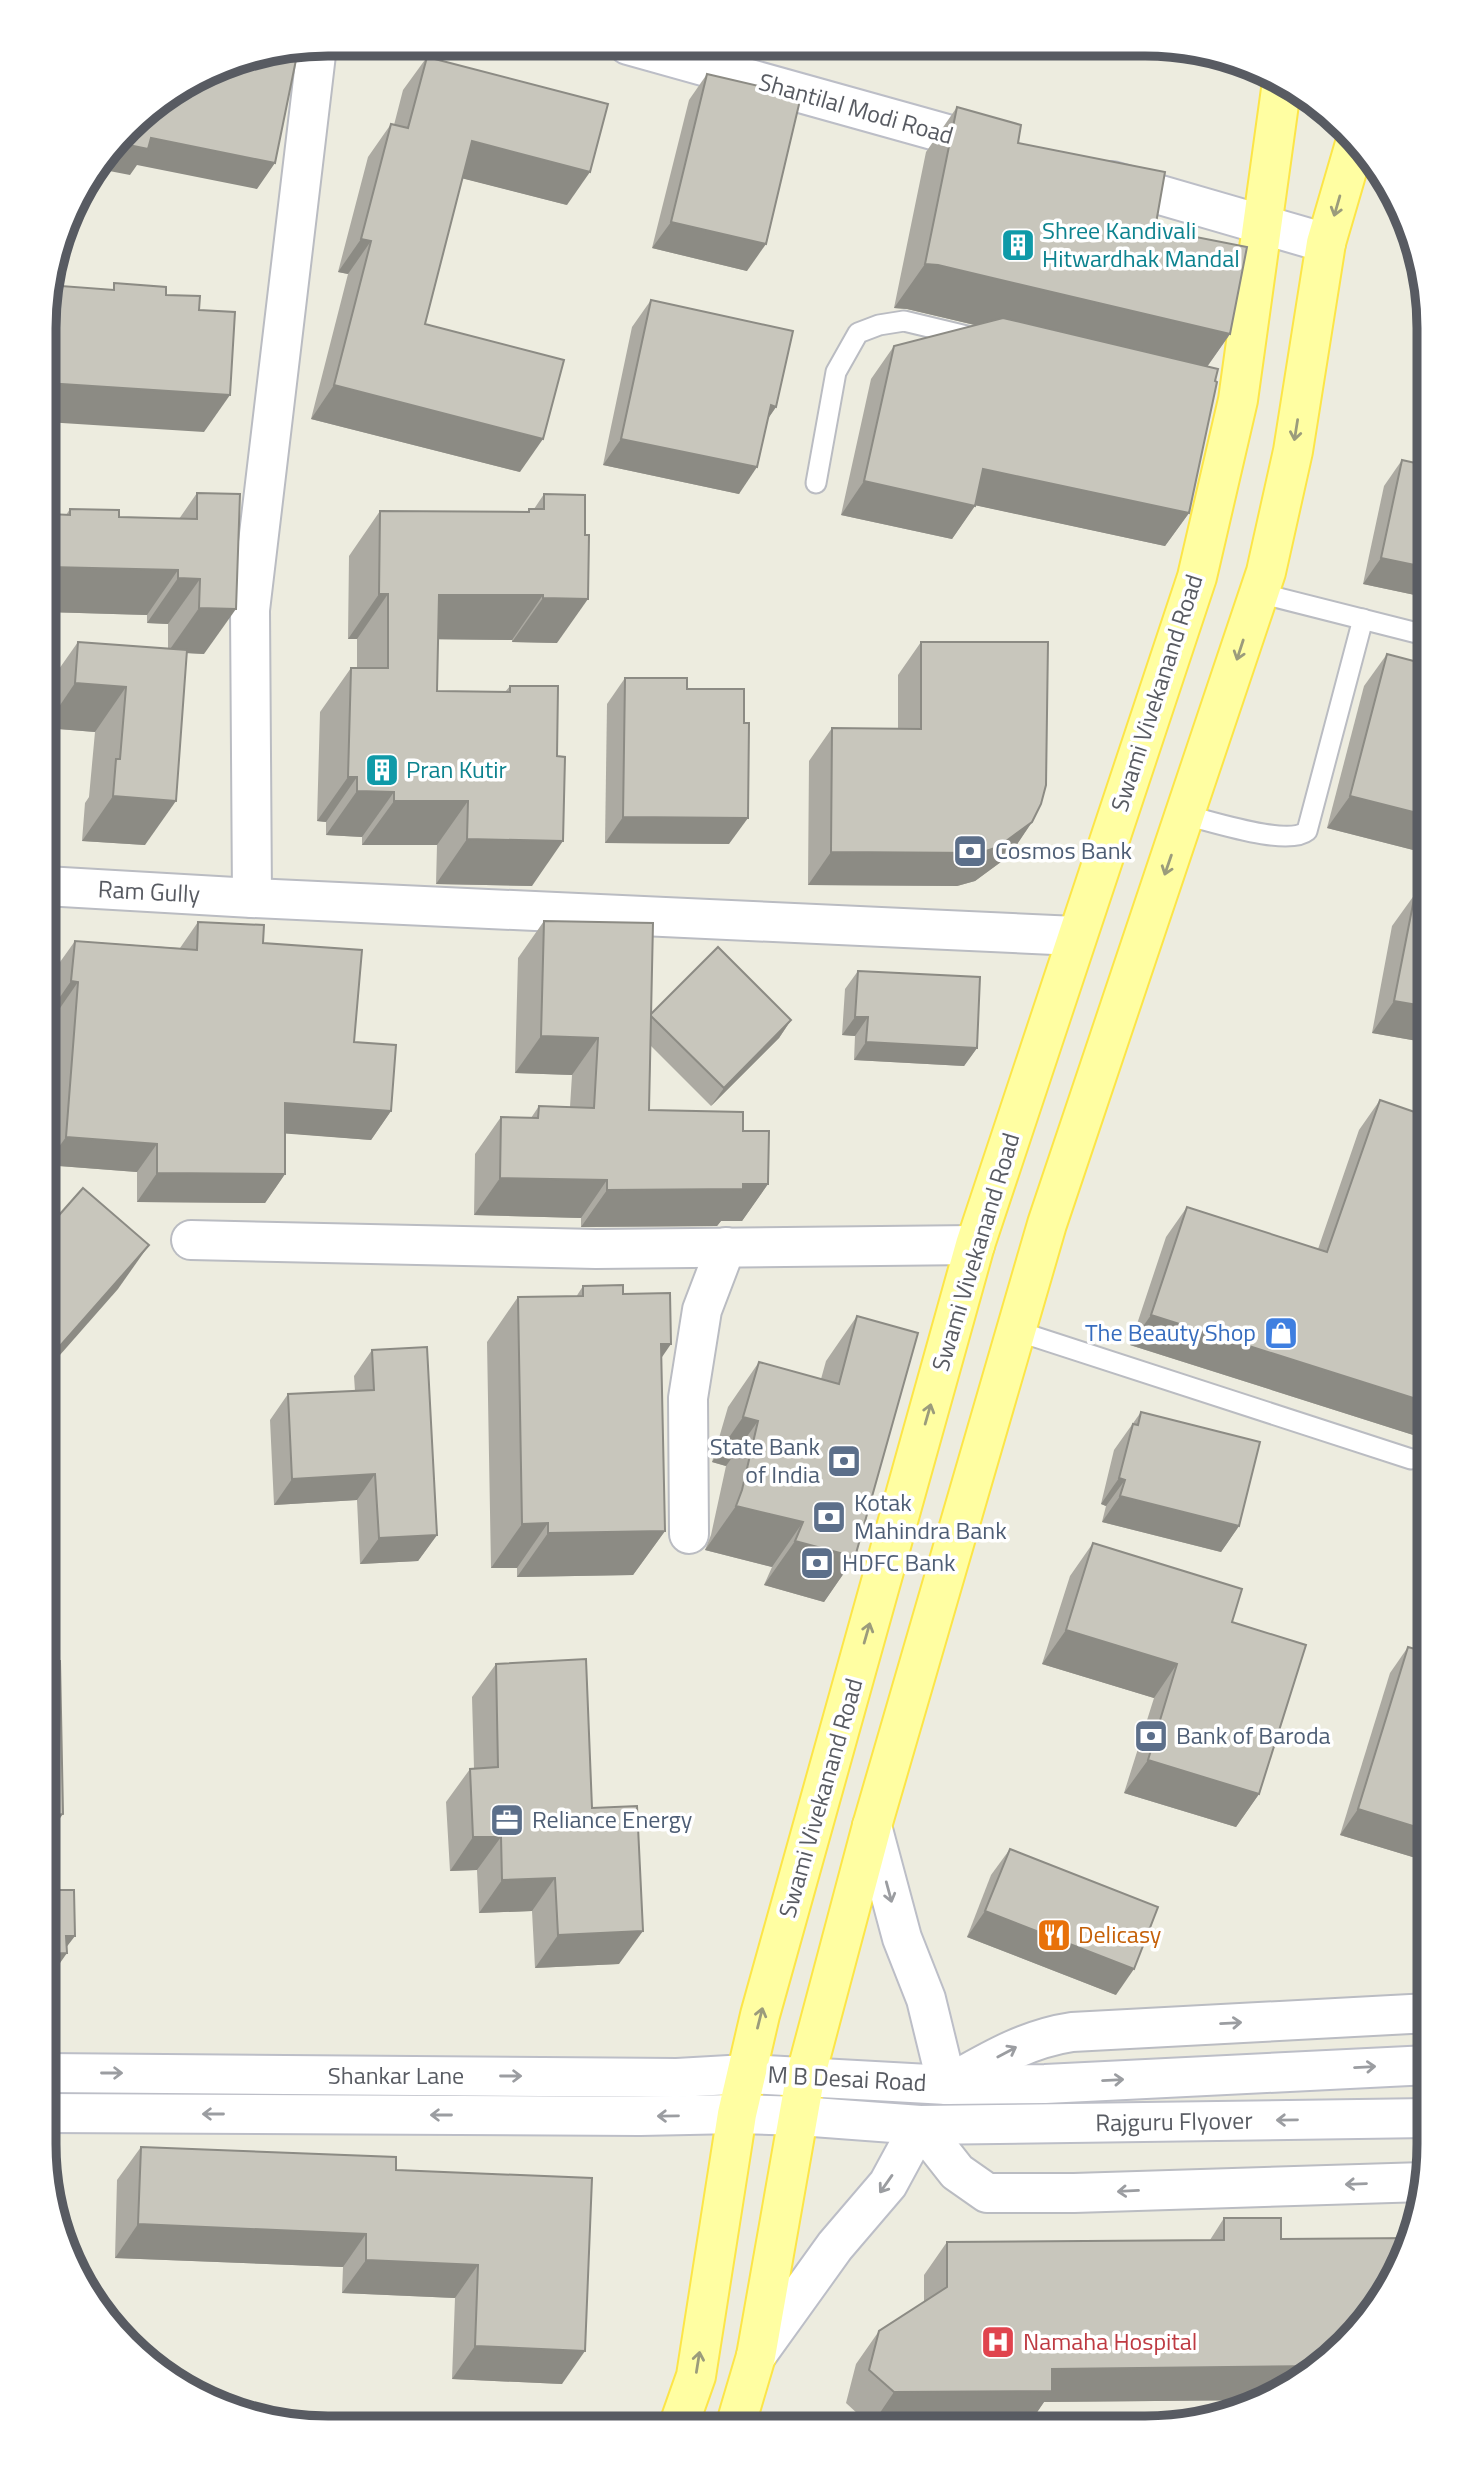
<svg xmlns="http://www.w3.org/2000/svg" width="1473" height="2472" font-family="'Titillium Web',sans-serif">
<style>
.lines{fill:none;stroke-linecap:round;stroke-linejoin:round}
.lane-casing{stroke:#babcc2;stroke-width:23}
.street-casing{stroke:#babcc2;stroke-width:42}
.secondary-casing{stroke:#bcbec7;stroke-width:42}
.primary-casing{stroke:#fce548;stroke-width:42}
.lane{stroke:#fff;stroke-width:19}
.street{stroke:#fff;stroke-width:38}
.secondary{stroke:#fff;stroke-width:38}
.primary{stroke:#fffea2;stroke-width:38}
.wall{fill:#acaaa2}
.shaded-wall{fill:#8c8b84}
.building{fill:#c8c6bc;stroke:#8c8b84;stroke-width:2}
.oneway{stroke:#9b9c7c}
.oneway2{stroke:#9b9da1}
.labels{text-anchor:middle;stroke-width:7;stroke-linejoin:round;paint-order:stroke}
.street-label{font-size:24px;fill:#585b62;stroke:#fff}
.culture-label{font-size:24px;fill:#0d838f;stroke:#fff;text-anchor:start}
.service-label{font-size:24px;fill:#4e5e75;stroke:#fff;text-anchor:start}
.shop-label{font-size:24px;fill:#366cbe;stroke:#fff;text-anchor:end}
.food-label{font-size:24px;fill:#c56008;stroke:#fff;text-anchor:start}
.health-label{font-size:24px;fill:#be3a42;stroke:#fff;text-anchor:start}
.rim{fill:none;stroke:#585b62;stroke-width:9}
</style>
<rect width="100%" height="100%" fill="#edecdf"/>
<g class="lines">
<!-- lane casing -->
<g class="lane-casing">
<g id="lane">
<polyline points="816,483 836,372 858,333 879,325 904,321 975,338"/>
<polyline points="1259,593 1429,636"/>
<path d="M1185,815C1211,821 1288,847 1307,831L1363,619"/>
<polyline points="1017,1331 1411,1459"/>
</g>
</g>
<!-- street casing -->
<g class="street-casing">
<g id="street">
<polyline points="45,886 252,898 1076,936"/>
<polyline points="252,898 250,610 317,46"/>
<polyline points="191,1240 596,1249 975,1245"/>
<polyline points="689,1534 688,1398 702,1310 726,1247"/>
<path d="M947,2085C988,2062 1025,2039 1072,2032L1429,2013"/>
<polyline points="920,2125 957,2172 987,2193 1074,2193 1424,2182"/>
</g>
</g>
<!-- secondary casing -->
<g class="secondary-casing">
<g id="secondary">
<polyline points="628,45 990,146"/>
<polyline points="1112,181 1326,243"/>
<polyline points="872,1826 902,1938 926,1999 947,2085"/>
<polyline points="44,2073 677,2078 747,2074 947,2085 1045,2084 1429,2065"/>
<polyline points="44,2113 640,2116 737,2114 800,2116 920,2125 1429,2118"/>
<polyline points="756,2356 835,2246 888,2184 920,2125"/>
</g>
</g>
<!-- primary casing -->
<g class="primary-casing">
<g id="primary">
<polyline points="678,2427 696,2376 737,2114 760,2015 975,1245 1197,577 1238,400 1282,82"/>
<polyline points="735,2427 756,2356 805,2078 872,1826 1047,1224 1266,572 1293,451 1326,243 1356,140"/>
</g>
</g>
<!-- lane -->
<use href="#lane" class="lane"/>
<!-- street -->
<use href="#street" class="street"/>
<!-- secondary -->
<use href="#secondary" class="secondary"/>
<!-- primary -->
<use href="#primary" class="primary"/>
</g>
<!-- wall -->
<g class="wall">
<polygon points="427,57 567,205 462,178 425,324 520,472 311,419 348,274 338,272 368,157 391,124 394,125 403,90"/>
<polygon points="707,74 747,271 652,248 689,100"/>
<polygon points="957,107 1018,143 1155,229 1230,334 1207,367 1189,513 1165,546 975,505 952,539 841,515 871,379 894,346 975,325 907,309 894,308 926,152"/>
<polygon points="651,300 776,407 767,420 739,494 603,465 632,327"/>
<polygon points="1402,460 1429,466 1429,598 1363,584 1384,486"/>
<polygon points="197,493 204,654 186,653 145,845 82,841 85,803 89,797 95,732 46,728 47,686 78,642 168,649 168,624 147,623 147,615 46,612 46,520 50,514 66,515 70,509 119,517 179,519"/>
<polygon points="544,494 557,643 512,642 512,640 438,639 437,691 505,692 510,686 532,886 436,884 437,845 362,845 362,837 326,835 326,822 317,821 320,712 351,668 357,668 357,639 348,639 349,556 380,511 527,512 529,509 534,509"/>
<polygon points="921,642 1032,822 1009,856 975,881 957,886 808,885 809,761 832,728 898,728 898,675"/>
<polygon points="1387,654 1429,665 1429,854 1327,828 1364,686"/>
<polygon points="625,678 687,689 729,844 605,843 607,704"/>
<polygon points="1429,892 1429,1043 1372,1033 1392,926 1415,894 1428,896"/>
<polygon points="544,921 651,1014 791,1020 779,1038 711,1106 651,1046 649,1110 743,1131 768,1184 742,1221 721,1221 717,1226 581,1227 581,1218 474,1215 475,1154 501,1117 531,1118 539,1106 570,1107 572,1075 515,1073 518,958"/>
<polygon points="198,922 263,943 354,1042 391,1111 371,1140 285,1133 285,1174 265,1203 137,1202 137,1172 46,1165 58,1011 51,1010 55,969 75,941 180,948"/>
<polygon points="858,971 977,1048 964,1066 854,1060 855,1036 842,1035 845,989"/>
<polygon points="1380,1100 1429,1117 1429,1440 1130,1345 1166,1237 1187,1207 1318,1249 1359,1130"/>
<polygon points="583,1286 623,1294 661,1357 665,1531 633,1575 517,1577 517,1568 491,1568 487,1342 518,1297 576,1297"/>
<polygon points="857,1316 855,1557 824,1602 764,1585 772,1567 705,1550 711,1535 726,1466 712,1462 728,1407 759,1362 821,1379 826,1361"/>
<polygon points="372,1350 437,1535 418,1561 360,1564 357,1500 274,1505 270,1420 288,1394 355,1391 354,1376"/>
<polygon points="1141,1412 1239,1526 1221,1552 1102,1522 1106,1506 1101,1504 1114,1450"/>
<polygon points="1093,1543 1232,1622 1259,1794 1236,1827 1124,1793 1154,1698 1042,1664 1070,1576"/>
<polygon points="1408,1647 1429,1862 1340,1835 1390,1673"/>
<polygon points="496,1664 592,1808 619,1964 535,1968 532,1911 479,1913 477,1870 450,1871 446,1802 470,1769 474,1768 472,1697"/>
<polygon points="1010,1849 1116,1995 967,1937 991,1875"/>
<polygon points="141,2147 396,2170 592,2178 562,2384 452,2379 455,2298 342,2293 343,2267 115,2258 117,2180"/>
<polygon points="1224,2218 1281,2239 1318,2370 1266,2400 1044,2402 1029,2424 871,2426 846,2403 856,2364 879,2331 924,2302 924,2275 947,2242 1210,2240"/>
</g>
<!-- shaded-wall -->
<g class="shaded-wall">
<polygon points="151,138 275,163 257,189 137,165 130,175 99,169 119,143"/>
<polygon points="472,141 590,172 567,205 449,175"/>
<polygon points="671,222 766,244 747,271 652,248"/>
<polygon points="361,239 371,241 348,274 338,272"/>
<polygon points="925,264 938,265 1230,334 1199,378 907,309 894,308"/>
<polygon points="46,383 230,395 204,432 46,422"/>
<polygon points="334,385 543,439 520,472 311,419"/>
<polygon points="771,405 776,407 758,433"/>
<polygon points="621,439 757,467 739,494 603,465"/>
<polygon points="983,469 1189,513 1165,546 960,502"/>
<polygon points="864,481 975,506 952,539 841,515"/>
<polygon points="1381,558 1429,568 1429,598 1363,584"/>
<polygon points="49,567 178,570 147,615 46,612 46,571"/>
<polygon points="178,578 200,579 168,624 147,623"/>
<polygon points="379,594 388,594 357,639 348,639"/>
<polygon points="439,595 543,595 512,640 408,639"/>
<polygon points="543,598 588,599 557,643 512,642"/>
<polygon points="199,608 236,609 204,654 168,652"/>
<polygon points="75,683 126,687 95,732 46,728 46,726"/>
<polygon points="348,777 357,777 326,822 317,821"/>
<polygon points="357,791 394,792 362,837 326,835"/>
<polygon points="113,796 176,801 145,845 82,841"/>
<polygon points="1350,796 1429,816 1429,854 1327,828"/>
<polygon points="394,801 468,801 437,845 362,845"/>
<polygon points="623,817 748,818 729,844 605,843"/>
<polygon points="1032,822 1009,856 975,881 957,886 808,885 831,852"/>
<polygon points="467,839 563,841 532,886 436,884"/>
<polygon points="71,981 78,982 58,1011 51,1010"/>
<polygon points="1394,1001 1429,1007 1429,1043 1372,1033"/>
<polygon points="855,1017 868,1017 855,1036 842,1035"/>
<polygon points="791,1020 779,1038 711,1106 724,1088"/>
<polygon points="541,1036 598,1038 572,1075 515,1073"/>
<polygon points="866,1042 977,1048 964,1066 854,1060"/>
<polygon points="285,1103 391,1111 371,1140 265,1132"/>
<polygon points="66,1137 157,1144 137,1172 46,1165"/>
<polygon points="157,1173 285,1174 265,1203 137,1202"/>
<polygon points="500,1178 607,1180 581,1218 474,1215"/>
<polygon points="743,1184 768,1184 742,1221 721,1221 717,1226 581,1227 607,1190"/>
<polygon points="149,1245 118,1289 45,1372 45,1363"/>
<polygon points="1151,1315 1429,1403 1429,1440 1130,1345"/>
<polygon points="661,1344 671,1344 640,1389"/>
<polygon points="743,1417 758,1421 726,1466 712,1462"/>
<polygon points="375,1474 357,1500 274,1505 292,1479"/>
<polygon points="1119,1478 1125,1480 1106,1506 1101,1504"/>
<polygon points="1120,1496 1239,1526 1221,1552 1102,1522"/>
<polygon points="736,1506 803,1522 772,1567 705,1550"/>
<polygon points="548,1523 517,1568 491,1568 522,1524"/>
<polygon points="665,1531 633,1575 517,1577 548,1533"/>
<polygon points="437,1535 418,1561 360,1564 379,1538"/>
<polygon points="795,1541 855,1557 824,1602 764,1585"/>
<polygon points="1066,1630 1177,1664 1154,1698 1042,1664"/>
<polygon points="1148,1760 1259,1794 1236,1827 1124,1793"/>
<polygon points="1358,1809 1429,1831 1429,1862 1340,1835"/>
<polygon points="63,1814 44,1841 57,1815"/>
<polygon points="473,1837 501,1837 477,1870 450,1871"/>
<polygon points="555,1878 532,1911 479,1913 502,1880"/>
<polygon points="985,1911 1134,1969 1116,1995 967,1937"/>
<polygon points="643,1931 619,1964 535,1968 558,1935"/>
<polygon points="66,1936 75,1936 62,1953 67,1953 44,1986 44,1954"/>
<polygon points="138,2224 366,2234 343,2267 115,2258"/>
<polygon points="366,2260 478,2265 455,2298 342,2293"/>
<polygon points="475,2346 585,2351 562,2384 452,2379"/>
<polygon points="1321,2366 1318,2370 1266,2400 1044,2402 1029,2424 871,2426 894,2392 1052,2369"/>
</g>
<!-- building -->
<g class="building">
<polygon points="298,50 275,163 151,138 148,149 119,143 140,115 220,65"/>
<polygon points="427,57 608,104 590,172 472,141 425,324 564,360 543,439 334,385 371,241 361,239 391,124 408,128"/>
<polygon points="707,74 801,96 766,244 671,222"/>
<polygon points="957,107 1021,125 1018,143 1165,172 1155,229 1247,247 1230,334 938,265 925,264"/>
<polygon points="114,283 166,287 166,295 200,296 199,310 235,312 230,395 46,383 46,291 48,285 114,290"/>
<polygon points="651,300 793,331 776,407 771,405 757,467 621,439"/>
<polygon points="1003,318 1218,369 1215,381 1217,382 1189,513 983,469 975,506 864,481 894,346"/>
<polygon points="1402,460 1429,466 1429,568 1381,558"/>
<polygon points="197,493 240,494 236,609 199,608 200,579 178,578 178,570 49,567 50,514 70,515 70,509 119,510 119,517 197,519"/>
<polygon points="544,494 585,495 585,535 589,535 588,599 543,598 543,595 439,595 437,691 510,692 510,686 558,686 557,756 565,757 563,841 467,839 468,801 394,801 394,792 357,791 357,777 348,777 351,668 388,668 388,594 379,594 380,511 529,512 529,509 544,509"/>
<polygon points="78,642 187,650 176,801 113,796 116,759 120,759 126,687 75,683"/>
<polygon points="921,642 1048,642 1046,785 1041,804 1032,822 998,847 980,853 831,852 832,728 921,729"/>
<polygon points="1387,654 1429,665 1429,816 1350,796"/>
<polygon points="625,678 687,678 687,689 744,689 744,723 749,723 748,818 623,817"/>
<polygon points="1415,894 1429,897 1429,1007 1394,1001"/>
<polygon points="544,921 653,923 649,1110 743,1112 743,1131 769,1131 768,1184 743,1184 743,1189 607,1190 607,1180 500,1178 501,1117 538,1118 539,1106 594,1108 598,1038 541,1036"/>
<polygon points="198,922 264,925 263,943 362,950 354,1042 396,1045 391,1111 285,1103 285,1174 157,1173 157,1144 66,1137 78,982 71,981 75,941 197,950"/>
<polygon points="718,947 791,1020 724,1088 651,1016 651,1014"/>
<polygon points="858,971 980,977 977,1048 866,1042 868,1017 855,1017"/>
<polygon points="1380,1100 1429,1117 1429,1403 1151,1315 1187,1207 1327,1252"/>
<polygon points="83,1188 149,1245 45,1363 45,1231"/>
<polygon points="623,1285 623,1294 670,1293 671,1344 661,1344 665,1531 548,1533 548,1523 522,1524 518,1297 583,1296 583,1286"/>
<polygon points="857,1316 918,1333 855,1557 795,1541 803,1522 736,1506 742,1490 758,1421 743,1417 759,1362 839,1384"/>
<polygon points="427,1347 437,1535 379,1538 375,1474 292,1479 288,1394 374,1390 372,1350"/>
<polygon points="1141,1412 1260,1442 1239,1526 1120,1496 1125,1480 1119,1478 1133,1424 1138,1425"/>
<polygon points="1093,1543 1242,1589 1232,1622 1306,1645 1259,1794 1148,1760 1177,1664 1066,1630"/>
<polygon points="1408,1647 1429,1653 1429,1831 1358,1809"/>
<polygon points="586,1659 592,1808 637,1806 643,1931 558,1935 555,1878 502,1880 501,1837 473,1837 470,1769 498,1767 496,1664"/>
<polygon points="60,1661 63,1814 57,1815 58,1890 74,1890 75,1936 66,1936 67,1953 44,1954 44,1662"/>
<polygon points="1010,1849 1158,1907 1134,1969 985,1911"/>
<polygon points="141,2147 396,2157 396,2170 592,2178 585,2351 475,2346 478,2265 366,2260 366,2234 138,2224"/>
<polygon points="1224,2218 1281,2218 1281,2239 1411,2238 1408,2252 1371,2317 1321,2366 1052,2369 1052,2391 894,2392 869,2370 879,2331 947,2287 947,2242 1224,2240"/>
</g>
<!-- one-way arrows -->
<defs><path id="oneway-shaft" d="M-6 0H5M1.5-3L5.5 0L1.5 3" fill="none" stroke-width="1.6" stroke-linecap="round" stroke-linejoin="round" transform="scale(1.75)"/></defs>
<g class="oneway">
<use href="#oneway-shaft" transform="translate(1337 206) rotate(106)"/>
<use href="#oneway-shaft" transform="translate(1296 430) rotate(99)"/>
<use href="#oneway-shaft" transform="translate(1240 650) rotate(108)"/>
<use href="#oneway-shaft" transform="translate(1168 865) rotate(109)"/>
<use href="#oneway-shaft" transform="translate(928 1414) rotate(-74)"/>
<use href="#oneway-shaft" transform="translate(867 1633) rotate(-74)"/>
<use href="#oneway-shaft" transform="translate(760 2018) rotate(-76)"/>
<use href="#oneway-shaft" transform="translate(698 2362) rotate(-81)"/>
</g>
<g class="oneway2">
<use href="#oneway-shaft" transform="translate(889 1892) rotate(75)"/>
<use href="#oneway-shaft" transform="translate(1231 2023) rotate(-3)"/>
<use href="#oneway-shaft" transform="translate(1007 2052) rotate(-28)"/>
<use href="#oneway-shaft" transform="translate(1365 2067) rotate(-3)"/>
<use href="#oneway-shaft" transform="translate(112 2073)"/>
<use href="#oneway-shaft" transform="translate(511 2076)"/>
<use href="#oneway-shaft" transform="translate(1113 2080) rotate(-3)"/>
<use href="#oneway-shaft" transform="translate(213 2114) rotate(-180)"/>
<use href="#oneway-shaft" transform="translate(441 2115) rotate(-180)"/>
<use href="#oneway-shaft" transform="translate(668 2116) rotate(179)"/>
<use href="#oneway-shaft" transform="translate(1287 2120) rotate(179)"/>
<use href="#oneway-shaft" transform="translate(886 2184) rotate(125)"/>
<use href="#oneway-shaft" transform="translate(1356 2184) rotate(178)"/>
<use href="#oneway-shaft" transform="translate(1128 2191) rotate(177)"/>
</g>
<!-- icons -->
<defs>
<g id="building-square" transform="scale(1.75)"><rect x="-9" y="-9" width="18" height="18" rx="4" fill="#0f9aa8" stroke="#fff"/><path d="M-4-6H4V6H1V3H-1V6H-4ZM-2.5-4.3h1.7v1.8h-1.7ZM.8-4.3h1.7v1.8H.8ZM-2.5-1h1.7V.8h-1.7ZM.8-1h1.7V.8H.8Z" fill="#fff"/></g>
<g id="bank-square" transform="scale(1.75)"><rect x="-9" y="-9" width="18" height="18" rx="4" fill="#5c6f8a" stroke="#fff"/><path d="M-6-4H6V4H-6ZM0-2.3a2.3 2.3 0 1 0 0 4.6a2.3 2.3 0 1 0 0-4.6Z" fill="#fff"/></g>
<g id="shop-square" transform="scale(1.75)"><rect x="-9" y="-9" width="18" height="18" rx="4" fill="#3f7fe0" stroke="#fff"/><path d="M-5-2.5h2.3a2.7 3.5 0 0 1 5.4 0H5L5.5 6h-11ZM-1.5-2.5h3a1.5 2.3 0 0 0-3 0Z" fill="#fff"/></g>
<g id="office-square" transform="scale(1.75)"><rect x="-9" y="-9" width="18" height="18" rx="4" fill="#5c6f8a" stroke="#fff"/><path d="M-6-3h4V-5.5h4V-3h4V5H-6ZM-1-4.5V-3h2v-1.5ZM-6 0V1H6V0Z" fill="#fff"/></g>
<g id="restaurant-square" transform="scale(1.75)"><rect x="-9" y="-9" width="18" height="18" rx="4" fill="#e8710a" stroke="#fff"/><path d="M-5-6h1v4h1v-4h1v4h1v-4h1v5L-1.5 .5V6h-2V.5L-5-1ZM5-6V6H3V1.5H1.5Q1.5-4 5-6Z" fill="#fff"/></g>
<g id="hospital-square" transform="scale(1.75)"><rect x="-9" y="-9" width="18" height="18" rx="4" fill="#e0444e" stroke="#fff"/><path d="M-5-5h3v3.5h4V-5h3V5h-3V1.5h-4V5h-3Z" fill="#fff"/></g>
</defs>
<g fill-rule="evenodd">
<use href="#building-square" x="1018" y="245"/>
<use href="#building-square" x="382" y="770"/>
<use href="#bank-square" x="970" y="851"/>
<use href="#shop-square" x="1281" y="1333"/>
<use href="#bank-square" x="844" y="1461"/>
<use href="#bank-square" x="829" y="1517"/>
<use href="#bank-square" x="817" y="1563"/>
<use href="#bank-square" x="1151" y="1736"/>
<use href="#office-square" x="507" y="1820"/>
<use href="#restaurant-square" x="1054" y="1935"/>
<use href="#hospital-square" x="998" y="2342"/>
</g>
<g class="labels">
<!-- street labels -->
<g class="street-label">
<text transform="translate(856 109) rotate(16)" y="8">Shantilal Modi Road</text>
<text transform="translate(1157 693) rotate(-72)" y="8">Swami Vivekanand Road</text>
<text transform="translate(149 892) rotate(3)" y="8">Ram Gully</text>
<text transform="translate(976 1252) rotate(-73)" y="8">Swami Vivekanand Road</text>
<text transform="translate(821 1798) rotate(-74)" y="8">Swami Vivekanand Road</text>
<text x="396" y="2084">Shankar Lane</text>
<text transform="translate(847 2079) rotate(3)" y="8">M B Desai Road</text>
<text transform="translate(1174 2122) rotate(-1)" y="8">Rajguru Flyover</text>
</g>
<!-- culture labels -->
<g class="culture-label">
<text x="1042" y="239">Shree Kandivali<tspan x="1042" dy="28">Hitwardhak Mandal</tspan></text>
<text x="406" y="778">Pran Kutir</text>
</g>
<!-- service labels -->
<g class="service-label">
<text x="995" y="859">Cosmos Bank</text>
<text x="820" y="1455" text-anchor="end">State Bank<tspan x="820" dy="28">of India</tspan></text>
<text x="854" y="1511">Kotak<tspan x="854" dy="28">Mahindra Bank</tspan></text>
<text x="842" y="1571">HDFC Bank</text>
<text x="1176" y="1744">Bank of Baroda</text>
<text x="532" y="1828">Reliance Energy</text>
</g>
<!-- shop labels -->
<g class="shop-label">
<text x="1256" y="1341">The Beauty Shop</text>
</g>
<!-- food labels -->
<g class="food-label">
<text x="1078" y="1943">Delicasy</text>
</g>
<!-- health labels -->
<g class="health-label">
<text x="1023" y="2350">Namaha Hospital</text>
</g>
</g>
<!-- crop -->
<path d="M0 0H1473V2472H0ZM328 56H1145A272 272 0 0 1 1417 328V2144A272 272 0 0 1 1145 2416H328A272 272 0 0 1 56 2144V328A272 272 0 0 1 328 56Z" fill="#fff" fill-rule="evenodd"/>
<path class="rim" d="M328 56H1145A272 272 0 0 1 1417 328V2144A272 272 0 0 1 1145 2416H328A272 272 0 0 1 56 2144V328A272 272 0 0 1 328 56Z"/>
</svg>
